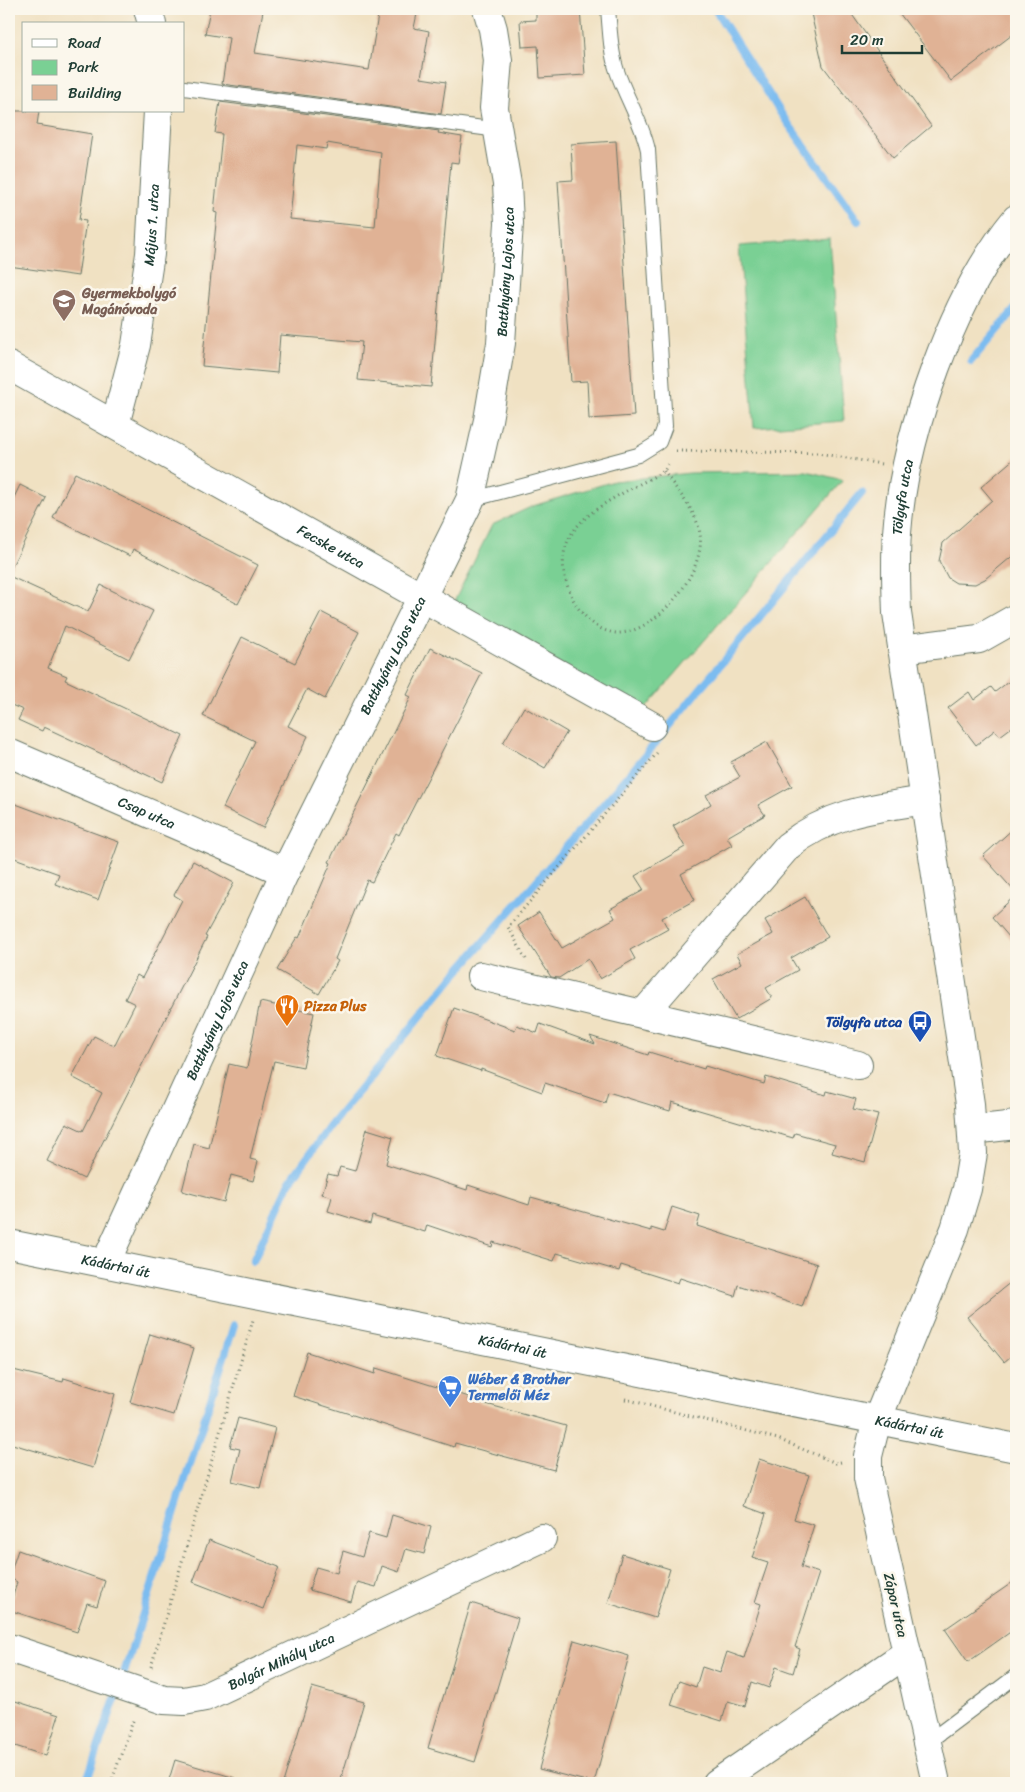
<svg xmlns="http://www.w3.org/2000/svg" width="1025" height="1792" font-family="Sriracha,sans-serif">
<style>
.green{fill:#7ad094;stroke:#4c8664}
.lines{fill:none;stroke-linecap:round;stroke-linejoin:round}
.stream{stroke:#7bbcf0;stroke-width:8}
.building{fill:#e0b295;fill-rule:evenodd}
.lane-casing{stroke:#687666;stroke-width:16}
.street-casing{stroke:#687666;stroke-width:30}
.path{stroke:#687666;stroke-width:3;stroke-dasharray:1 4;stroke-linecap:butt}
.lane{stroke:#fff;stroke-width:14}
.street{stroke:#fff;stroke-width:28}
.labels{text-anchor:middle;stroke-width:5;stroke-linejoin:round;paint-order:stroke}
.street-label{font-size:14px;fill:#1f3d34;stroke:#fbf7ec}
.education-label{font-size:14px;font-weight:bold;fill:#785e54;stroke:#fbf7ec;text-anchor:start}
.food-label{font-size:14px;font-weight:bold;fill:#c56008;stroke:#fbf7ec;text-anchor:start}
.transit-label{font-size:14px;font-weight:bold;fill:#164399;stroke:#fbf7ec;text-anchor:end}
.shop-label{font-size:14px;font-weight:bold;fill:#366cbe;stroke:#fbf7ec;text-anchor:start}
</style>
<rect width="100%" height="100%" fill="#fbf7ec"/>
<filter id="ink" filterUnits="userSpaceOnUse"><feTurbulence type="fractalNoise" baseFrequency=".02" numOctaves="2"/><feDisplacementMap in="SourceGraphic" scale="10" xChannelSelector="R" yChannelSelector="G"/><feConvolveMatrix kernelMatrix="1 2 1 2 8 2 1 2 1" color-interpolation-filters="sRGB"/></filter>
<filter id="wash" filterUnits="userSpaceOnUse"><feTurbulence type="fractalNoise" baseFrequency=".0096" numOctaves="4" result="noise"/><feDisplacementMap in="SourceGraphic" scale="20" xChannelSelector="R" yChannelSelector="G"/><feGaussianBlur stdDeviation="1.12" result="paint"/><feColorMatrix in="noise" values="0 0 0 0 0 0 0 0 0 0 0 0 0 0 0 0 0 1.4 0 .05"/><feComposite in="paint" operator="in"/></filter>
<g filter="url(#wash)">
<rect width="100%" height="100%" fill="#f0e1c2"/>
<!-- green -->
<g class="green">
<polygon points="830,239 844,421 754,428 739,246"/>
<polygon points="806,471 843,480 640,715 450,610 492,525 533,506 614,481 690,473"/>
</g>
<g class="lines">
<!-- stream -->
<g class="stream">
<polyline points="715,9 782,115 858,221"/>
<polyline points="971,361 1016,308"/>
<polyline points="253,1261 289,1183 330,1126 453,977 629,775 862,493"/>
<polyline points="86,1783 129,1658 234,1325"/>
</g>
</g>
<g id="blocks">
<!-- building -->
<g class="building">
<polygon points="210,9 251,9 263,11 255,53 369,70 379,9 418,9 414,28 429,31 421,78 446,82 441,114 222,84 229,38 205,34"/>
<polygon points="536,9 580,9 585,75 540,78 538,46 522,47 520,21 536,20"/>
<polygon points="810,9 848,9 931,126 893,158 823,66"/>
<polygon points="896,9 1016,9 1016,32 951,81"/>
<path d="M220,102L439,131L438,133L462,137L458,163L451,162L431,387L358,380L362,342L280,335L277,373L202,366L217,213L214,212L222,134L215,133ZM327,143L381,152L375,227L290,219L297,145L326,149Z"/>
<polygon points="9,111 39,111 37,125 92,134 79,220 86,221 78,276 9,266"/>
<polygon points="616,141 634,416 589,419 587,381 571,382 558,181 573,180 571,144"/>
<polygon points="1016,457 1016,553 985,579 975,584 956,583 948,578 939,561 943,543 992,500 981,487"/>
<polygon points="75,473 258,565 238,604 133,549 130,556 53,518"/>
<polygon points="20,485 46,498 9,572 9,508"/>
<polygon points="9,576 88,612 101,585 153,611 129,659 65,626 48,668 67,676 65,680 183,736 162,782 44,727 42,731 18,720 23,710 9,704"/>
<polygon points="321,612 359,632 325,699 307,689 288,726 308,736 263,828 223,808 255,741 203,716 242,637 295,663"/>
<polygon points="430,648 482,673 399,835 396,833 372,882 367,880 335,959 338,961 319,994 277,970 297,937 299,938 331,863 329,862 411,697 407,695"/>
<polygon points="1016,676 1016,724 1000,736 995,730 976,745 948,708 969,692 974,700 991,687 995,692"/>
<polygon points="524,707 567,732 545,768 503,743"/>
<polygon points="767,742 792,786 758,805 765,815 727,837 732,845 681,874 695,900 662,918 668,929 630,950 635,959 600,979 588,959 559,978 551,977 518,926 539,912 562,948 615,918 610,909 644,890 635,876 685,847 673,826 711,804 706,795 740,777 731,762"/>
<polygon points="13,803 119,842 98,900 55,884 59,874 9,856 9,815"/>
<polygon points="1016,826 1016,893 983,856"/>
<polygon points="193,861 234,883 205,936 207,937 84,1179 47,1161 66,1123 83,1131 102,1093 72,1077 94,1036 114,1046 135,1004 125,999 137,975 142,978 182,900 174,895"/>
<polygon points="1016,895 1016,945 992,917"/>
<polygon points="805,897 828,937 791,958 798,970 766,988 772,998 736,1019 713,979 742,963 737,954 773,934 765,920"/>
<polygon points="260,1002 314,1013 303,1067 274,1061 250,1159 258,1161 253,1181 231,1175 224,1202 182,1191 194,1144 209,1148 229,1064 247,1068"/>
<polygon points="454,1008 515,1030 517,1025 537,1033 540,1024 595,1044 590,1036 648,1055 649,1052 704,1069 705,1066 764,1084 766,1077 826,1095 827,1091 856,1099 853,1109 878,1115 865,1162 832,1153 835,1144 795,1133 793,1138 672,1102 670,1111 608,1092 605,1103 545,1083 542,1092 481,1069 481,1071 437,1056"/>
<polygon points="367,1129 393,1137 386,1164 467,1190 468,1185 529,1205 531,1197 651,1231 651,1228 664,1232 672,1207 700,1216 697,1226 817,1264 802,1307 738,1285 735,1296 680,1278 678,1283 621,1265 619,1271 557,1253 554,1261 493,1242 492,1247 427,1225 425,1232 372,1216 370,1224 328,1211 332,1197 322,1194 328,1174 337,1176 340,1167 355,1171"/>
<polygon points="1016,1278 1016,1352 1004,1362 967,1317"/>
<polygon points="150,1334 194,1348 174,1415 130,1402"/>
<polygon points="307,1352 375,1374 376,1368 469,1397 468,1399 566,1426 554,1470 455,1443 454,1447 293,1396"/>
<polygon points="9,1369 63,1382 64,1378 115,1394 93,1468 9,1443"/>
<polygon points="238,1418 275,1428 260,1488 232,1481 240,1449 230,1447"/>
<polygon points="759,1459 809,1475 794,1519 814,1525 801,1567 819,1573 795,1647 800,1649 793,1673 776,1667 769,1688 752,1682 745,1706 728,1701 722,1721 671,1705 679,1681 696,1687 702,1667 720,1673 727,1652 744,1658 761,1604 755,1602 768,1563 752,1558 766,1514 744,1506"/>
<polygon points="392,1515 431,1527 424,1554 406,1549 399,1572 382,1566 376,1587 357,1582 351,1602 309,1590 316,1567 337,1573 343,1551 362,1557 369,1533 386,1538"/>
<polygon points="209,1540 279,1567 263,1609 193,1582"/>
<polygon points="18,1550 105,1581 97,1606 87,1603 77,1632 9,1610 17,1582 9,1577"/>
<polygon points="622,1554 670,1569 655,1618 608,1603"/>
<polygon points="1016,1580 1016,1628 968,1662 945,1629"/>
<polygon points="471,1603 518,1618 475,1762 428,1748"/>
<polygon points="574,1640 629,1656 594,1783 539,1769"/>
<polygon points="312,1687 364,1702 340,1783 283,1783"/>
<polygon points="9,1699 59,1715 46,1756 9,1744"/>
<polygon points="175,1760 235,1778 234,1783 168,1783"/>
</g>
</g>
</g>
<g filter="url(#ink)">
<use href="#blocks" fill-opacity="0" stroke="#687666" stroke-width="1"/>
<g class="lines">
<!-- lane casing -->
<g class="lane-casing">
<g id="lane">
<polyline points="184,88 498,130"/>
<path d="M470,500L638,455L659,442L665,426L648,150C642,122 626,98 617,71C610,51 610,29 608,9"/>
<polyline points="928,1742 1016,1676"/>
</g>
</g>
<!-- street casing -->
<g class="street-casing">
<g id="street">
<polyline points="148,9 152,24"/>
<path id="s1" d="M9,366L652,726"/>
<path id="s2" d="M115,425L136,345L150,254L158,111"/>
<polyline points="902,649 979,639 1016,618"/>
<path id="s3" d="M9,753L285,872"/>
<polyline points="481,976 858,1065"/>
<path d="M643,1014L788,846C831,812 873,808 925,800"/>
<polyline points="972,1130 1016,1125"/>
<path id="s4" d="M9,1244L1016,1448"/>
<path id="s5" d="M106,1262L285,872L470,500L488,420L501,343L509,223L507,184L494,108L498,60L493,29L487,9"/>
<path id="s6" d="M9,1648L164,1700L184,1701L205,1697L542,1538"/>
<polyline points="907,1653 936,1783"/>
<path id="s7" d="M717,1783L907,1653L868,1478V1456L877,1420L955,1229L967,1189L973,1153L970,1104L897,613C896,586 895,560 897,533C904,435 953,295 1016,219"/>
</g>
</g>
<!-- path -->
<g class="path">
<polyline points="676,451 818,453 881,464"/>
<path d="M664,471C676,490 697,511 700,534C706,572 656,634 617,633C599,632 584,618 575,603C534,526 609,502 664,471L670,461"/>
<polyline points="526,959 508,927 657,753"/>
<polyline points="625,1399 778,1439 836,1463 841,1462"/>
<polyline points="151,1667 253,1320"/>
<polyline points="111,1783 134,1718"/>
</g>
<!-- lane -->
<use href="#lane" class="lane"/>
<!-- street -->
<use href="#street" class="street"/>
</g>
</g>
<!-- icons -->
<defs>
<g id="school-pin" transform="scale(1.25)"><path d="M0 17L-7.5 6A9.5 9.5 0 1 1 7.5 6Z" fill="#8d6e63" stroke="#fbf7ec"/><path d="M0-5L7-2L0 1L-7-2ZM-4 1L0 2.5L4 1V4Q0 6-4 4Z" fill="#fff"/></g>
<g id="restaurant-pin" transform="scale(1.25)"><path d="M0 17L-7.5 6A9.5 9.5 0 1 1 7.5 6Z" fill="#e8710a" stroke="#fbf7ec"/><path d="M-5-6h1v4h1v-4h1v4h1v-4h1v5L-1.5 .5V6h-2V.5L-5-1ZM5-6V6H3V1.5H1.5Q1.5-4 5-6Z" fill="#fff"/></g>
<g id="bus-pin" transform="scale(1.25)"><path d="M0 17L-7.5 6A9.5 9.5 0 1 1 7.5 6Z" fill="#1a4fb4" stroke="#fbf7ec"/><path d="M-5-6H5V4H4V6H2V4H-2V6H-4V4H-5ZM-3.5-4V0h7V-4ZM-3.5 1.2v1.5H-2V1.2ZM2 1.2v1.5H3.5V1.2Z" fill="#fff"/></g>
<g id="supermarket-pin" transform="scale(1.25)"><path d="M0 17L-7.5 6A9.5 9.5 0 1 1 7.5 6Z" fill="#3f7fe0" stroke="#fbf7ec"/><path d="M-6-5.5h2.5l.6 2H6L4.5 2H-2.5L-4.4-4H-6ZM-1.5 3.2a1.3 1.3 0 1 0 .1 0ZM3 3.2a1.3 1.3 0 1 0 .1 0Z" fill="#fff"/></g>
</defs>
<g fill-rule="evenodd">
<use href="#school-pin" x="64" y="301"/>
<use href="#restaurant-pin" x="287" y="1006"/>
<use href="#bus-pin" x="920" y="1022"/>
<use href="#supermarket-pin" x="450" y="1387"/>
</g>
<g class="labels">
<!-- street labels -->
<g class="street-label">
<text dy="5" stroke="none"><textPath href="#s2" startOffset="204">Május 1. utca</textPath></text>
<text dy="5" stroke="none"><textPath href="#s5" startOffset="1076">Batthyány Lajos utca</textPath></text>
<text dy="5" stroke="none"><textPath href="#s7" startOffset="1415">Tölgyfa utca</textPath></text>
<text dy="5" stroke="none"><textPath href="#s1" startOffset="369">Fecske utca</textPath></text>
<text dy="5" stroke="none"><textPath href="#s5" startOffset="671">Batthyány Lajos utca</textPath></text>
<text dy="5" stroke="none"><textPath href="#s3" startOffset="150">Csap utca</textPath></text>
<text dy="5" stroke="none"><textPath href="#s5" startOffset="266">Batthyány Lajos utca</textPath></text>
<text dy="5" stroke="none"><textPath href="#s4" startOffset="109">Kádártai út</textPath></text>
<text dy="5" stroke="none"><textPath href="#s4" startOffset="514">Kádártai út</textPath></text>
<text dy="5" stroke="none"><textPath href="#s4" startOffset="919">Kádártai út</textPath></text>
<text transform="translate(896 1605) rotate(77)" y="5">Zápor utca</text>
<text dy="5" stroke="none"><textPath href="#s6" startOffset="289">Bolgár Mihály utca</textPath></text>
</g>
<!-- education labels -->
<g class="education-label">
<text x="82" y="298">Gyermekbolygó<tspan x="82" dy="16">Magánóvoda</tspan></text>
</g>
<!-- food labels -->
<g class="food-label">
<text x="304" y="1011">Pizza Plus</text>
</g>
<!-- transit labels -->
<g class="transit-label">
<text x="902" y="1027">Tölgyfa utca</text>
</g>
<!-- shop labels -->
<g class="shop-label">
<text x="468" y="1384">Wéber &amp; Brother<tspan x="468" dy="16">Termelői Méz</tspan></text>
</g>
</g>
<!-- margin -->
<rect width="1025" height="1792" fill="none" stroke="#fbf7ec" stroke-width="30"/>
<!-- legend -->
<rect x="22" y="22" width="162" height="90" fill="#fbf7ec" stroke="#a3ada2"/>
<rect x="32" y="39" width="25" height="8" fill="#ffffff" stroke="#a3ada2"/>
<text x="68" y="48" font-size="15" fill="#1f3d34">Road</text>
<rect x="32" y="60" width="25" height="15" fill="#7ad094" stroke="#a3ada2"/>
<text x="68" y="72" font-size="15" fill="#1f3d34">Park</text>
<rect x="32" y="85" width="25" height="15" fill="#e0b295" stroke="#a3ada2"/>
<text x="68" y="98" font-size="15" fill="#1f3d34">Building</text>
<!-- scale -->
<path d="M842 45v8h80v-8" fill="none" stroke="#1f3d34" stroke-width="2.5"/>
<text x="850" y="45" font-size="15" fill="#1f3d34" stroke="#fbf7ec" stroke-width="4" paint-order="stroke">20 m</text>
</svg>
